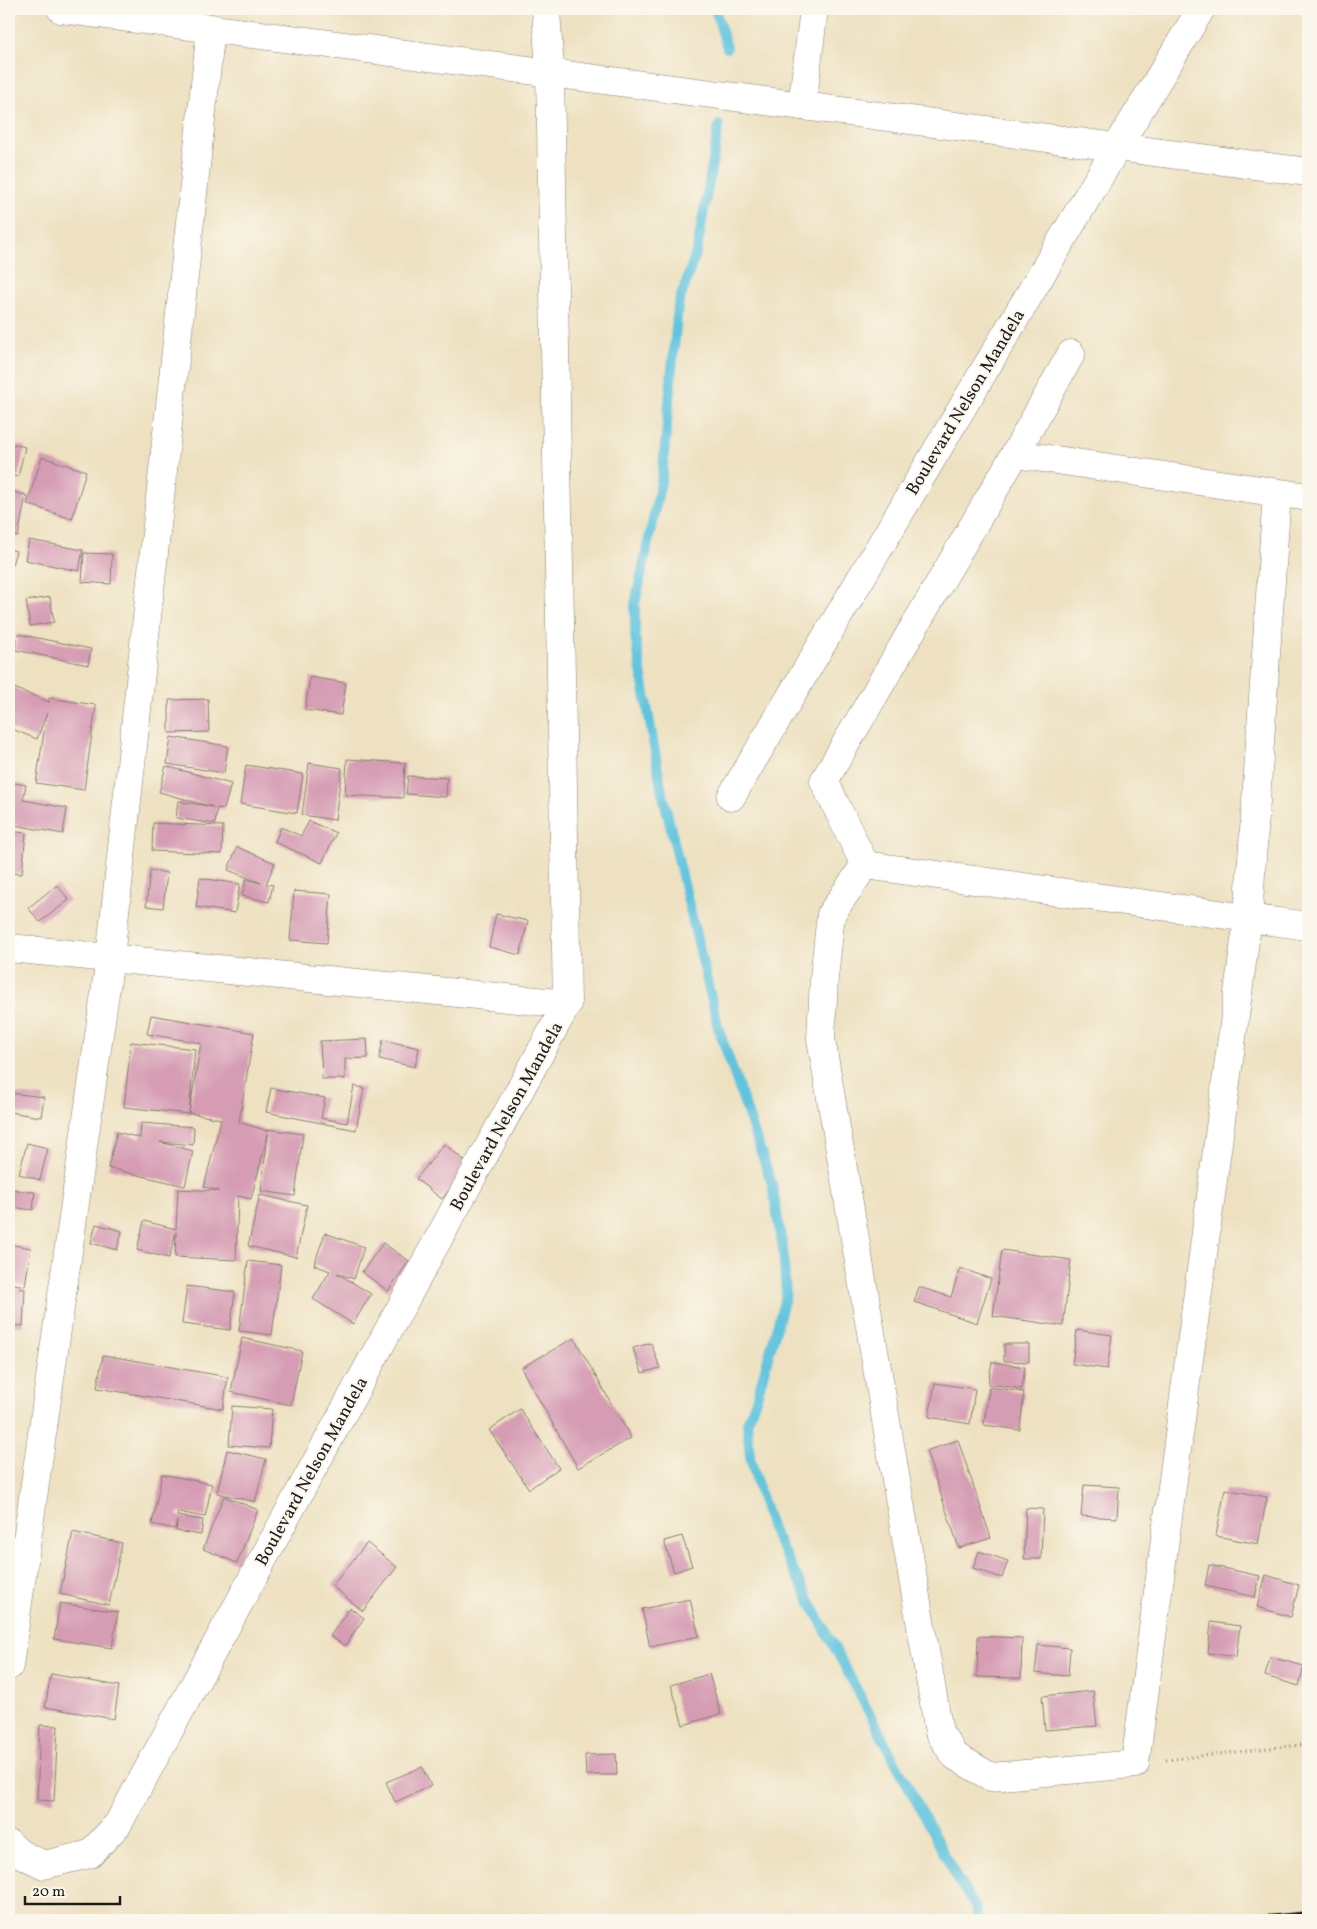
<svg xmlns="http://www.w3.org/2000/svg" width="1317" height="1929" font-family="Vollkorn,serif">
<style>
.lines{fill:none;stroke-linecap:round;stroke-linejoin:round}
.stream{stroke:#60c4de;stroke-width:10}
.building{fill:#d59cb4}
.minor-casing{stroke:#857e6e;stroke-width:29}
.path{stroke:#857e6e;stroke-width:3;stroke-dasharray:1 4;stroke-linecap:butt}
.minor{stroke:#fff;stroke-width:28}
.rail{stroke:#1c1c1c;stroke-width:4}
.labels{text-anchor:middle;stroke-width:4;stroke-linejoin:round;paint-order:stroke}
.street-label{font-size:18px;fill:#1c1c1c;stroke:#fbf7ec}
</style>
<rect width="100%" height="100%" fill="#fbf7ec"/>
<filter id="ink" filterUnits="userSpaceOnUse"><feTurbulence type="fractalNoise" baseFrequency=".02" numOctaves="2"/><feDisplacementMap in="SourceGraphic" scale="10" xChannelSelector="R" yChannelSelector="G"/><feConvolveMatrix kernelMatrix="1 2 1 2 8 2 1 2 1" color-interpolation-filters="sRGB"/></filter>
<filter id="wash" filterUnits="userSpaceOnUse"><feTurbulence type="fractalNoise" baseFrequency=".0096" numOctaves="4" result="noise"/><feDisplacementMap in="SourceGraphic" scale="20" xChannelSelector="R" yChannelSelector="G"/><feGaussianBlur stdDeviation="1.12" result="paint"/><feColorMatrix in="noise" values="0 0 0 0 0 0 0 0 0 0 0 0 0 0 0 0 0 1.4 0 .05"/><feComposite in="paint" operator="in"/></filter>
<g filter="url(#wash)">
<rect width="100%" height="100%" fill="#eee1c1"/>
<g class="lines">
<!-- stream -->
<g class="stream">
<polyline points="715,9 727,48"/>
<polyline points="719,125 697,250 678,305 662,477 635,604 635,636 661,787 718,1027 772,1184 783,1249 786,1294 757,1397 747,1423 750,1457 760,1493 772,1530 958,1880 976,1908 978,1920"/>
</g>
</g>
<g id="blocks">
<!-- building -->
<g class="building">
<polygon points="9,443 25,447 18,477 9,475"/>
<polygon points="42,457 86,471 72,519 27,504"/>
<polygon points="9,491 26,495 18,537 9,535"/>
<polygon points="29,540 83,550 79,571 25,560"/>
<polygon points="9,549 16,551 9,575"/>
<polygon points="84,553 112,554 111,584 82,582"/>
<polygon points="50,597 54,622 30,626 26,601"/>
<polygon points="18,634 91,649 88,665 15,650"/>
<polygon points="310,677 346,683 341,715 305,710"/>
<polygon points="9,686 49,702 49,698 96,705 84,790 36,783 47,713 37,739 9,728"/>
<polygon points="208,699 209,732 169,733 169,700"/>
<polygon points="171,737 228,746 224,773 167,764"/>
<polygon points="347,759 405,763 403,798 345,795"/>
<polygon points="309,763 342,768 335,820 302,815"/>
<polygon points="246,765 303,774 297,813 240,804"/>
<polygon points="166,766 231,784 224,809 217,808 215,824 176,818 178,801 213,807 159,792"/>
<polygon points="408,776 447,778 446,797 406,794"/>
<polygon points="9,782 26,785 23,800 67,808 63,834 9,824"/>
<polygon points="309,821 336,833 322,863 275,842 281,827 301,836"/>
<polygon points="153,823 223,826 222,854 152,851"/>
<polygon points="9,831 26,833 22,874 9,873"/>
<polygon points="237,847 275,863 266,884 273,885 269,902 242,896 246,879 261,883 228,870"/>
<polygon points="150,870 167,873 163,908 146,906"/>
<polygon points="200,878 240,884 235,913 196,907"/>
<polygon points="57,885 69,900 40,922 28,908"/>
<polygon points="294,891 331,894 327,943 290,940"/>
<polygon points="496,914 528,921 520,955 489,947"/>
<polygon points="151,1015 254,1033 239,1122 268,1131 268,1129 303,1134 295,1196 261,1191 268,1134 251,1199 238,1196 236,1260 175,1257 176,1232 169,1258 137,1250 144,1221 176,1229 178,1189 219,1191 204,1187 221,1119 189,1113 201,1043 147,1034"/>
<polygon points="367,1039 368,1058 345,1059 345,1079 322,1079 320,1041"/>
<polygon points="383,1040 419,1048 415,1067 379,1059"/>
<polygon points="131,1042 195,1049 189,1114 124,1107"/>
<polygon points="354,1086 364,1088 356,1130 266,1112 271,1088 325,1098 321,1118 347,1123"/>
<polygon points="9,1093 44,1097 41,1117 9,1112"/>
<polygon points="141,1123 194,1127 193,1145 160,1142 193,1151 185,1186 108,1168 117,1132 140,1138"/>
<polygon points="27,1143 48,1148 40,1180 19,1174"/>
<polygon points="444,1144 469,1164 442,1199 416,1179"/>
<polygon points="9,1189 35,1192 33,1210 9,1207"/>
<polygon points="260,1195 307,1205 296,1257 248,1246"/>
<polygon points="96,1224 122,1231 117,1250 91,1243"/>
<polygon points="325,1233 364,1247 354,1279 337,1273 371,1294 353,1324 313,1299 330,1271 314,1265"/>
<polygon points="383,1243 409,1261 388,1291 362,1272"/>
<polygon points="9,1244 31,1248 25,1286 9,1283"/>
<polygon points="1002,1250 1071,1260 1063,1326 993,1316"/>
<polygon points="248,1261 281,1265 272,1335 239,1331"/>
<polygon points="960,1268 991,1279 977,1323 914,1302 919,1287 951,1297"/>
<polygon points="187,1286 235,1292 230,1330 182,1324"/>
<polygon points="9,1288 25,1289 23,1326 9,1325"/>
<polygon points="1077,1330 1112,1335 1107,1369 1072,1364"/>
<polygon points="242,1338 302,1351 291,1405 231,1392"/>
<polygon points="574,1338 631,1438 578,1468 521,1368"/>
<polygon points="651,1343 660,1368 642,1373 633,1348"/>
<polygon points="1004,1344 1029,1344 1029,1362 1004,1361"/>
<polygon points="103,1355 228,1377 223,1409 97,1388"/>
<polygon points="992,1362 1025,1367 1022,1389 988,1384"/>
<polygon points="935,1383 975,1389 970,1424 929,1417"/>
<polygon points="989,1387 1024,1392 1020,1430 984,1425"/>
<polygon points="232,1406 272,1409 269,1448 229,1445"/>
<polygon points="520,1409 559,1468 529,1489 489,1430"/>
<polygon points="958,1440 991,1538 959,1548 926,1451"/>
<polygon points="227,1450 266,1459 255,1502 217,1493"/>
<polygon points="162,1474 212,1484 205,1517 178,1512 177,1516 203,1520 201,1535 176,1531 177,1521 175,1529 152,1524"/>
<polygon points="1084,1485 1119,1487 1117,1518 1081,1516"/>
<polygon points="1225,1489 1267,1497 1258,1544 1216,1536"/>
<polygon points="224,1496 258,1510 237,1563 203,1549"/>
<polygon points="1026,1508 1043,1509 1041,1559 1024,1559"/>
<polygon points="73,1532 122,1543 109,1605 60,1594"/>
<polygon points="682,1536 692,1566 674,1572 664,1541"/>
<polygon points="367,1543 397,1567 363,1611 332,1586"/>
<polygon points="979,1551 1008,1561 1002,1578 973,1568"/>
<polygon points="1209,1565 1260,1576 1255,1597 1205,1586"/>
<polygon points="1266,1575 1299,1585 1291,1617 1257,1607"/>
<polygon points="690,1599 699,1636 650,1647 642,1609"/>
<polygon points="60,1603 118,1612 112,1648 54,1639"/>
<polygon points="350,1608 364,1618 345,1646 330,1636"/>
<polygon points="1211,1622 1240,1626 1236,1657 1208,1653"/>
<polygon points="978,1636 1022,1638 1021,1678 977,1677"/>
<polygon points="1038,1645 1070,1648 1068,1676 1035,1673"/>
<polygon points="1270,1657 1304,1666 1299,1686 1265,1676"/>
<polygon points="51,1674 119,1686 114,1719 45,1707"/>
<polygon points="709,1674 721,1714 683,1725 671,1685"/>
<polygon points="1093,1691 1097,1726 1045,1730 1042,1696"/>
<polygon points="40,1725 58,1726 54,1801 37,1800"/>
<polygon points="616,1754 617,1775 586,1775 585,1755"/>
<polygon points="422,1767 431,1786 395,1802 386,1782"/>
</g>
</g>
</g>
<g filter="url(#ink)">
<use href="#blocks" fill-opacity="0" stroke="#857e6e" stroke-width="1"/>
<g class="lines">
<!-- minor casing -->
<g class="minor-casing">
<g id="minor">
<polyline points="61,9 1308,172"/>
<polyline points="802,106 814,9"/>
<polyline points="1015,454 1308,497"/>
<polyline points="1277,493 1248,918 1135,1764 991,1777 955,1756 939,1732 821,1039 824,978 831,914 865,865 1248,918 1308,926"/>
<polyline points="731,797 1117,147 1201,9"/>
<polyline points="865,865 824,781 1015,454 1071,354"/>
<polyline points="9,948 567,1004"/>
<polyline points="9,1666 110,958 211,28"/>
<polyline points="9,1844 19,1853 44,1865 90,1854 118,1824 567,1004 550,73 546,9"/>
</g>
</g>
<!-- path -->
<polyline class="path" points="1166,1760 1308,1744"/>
<!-- minor -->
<use href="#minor" class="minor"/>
<!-- rail -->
<polyline class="rail" points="1235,1920 1308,1913"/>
</g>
</g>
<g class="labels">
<!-- street labels -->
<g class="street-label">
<text transform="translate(965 402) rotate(-59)" y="6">Boulevard Nelson Mandela</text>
<text transform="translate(506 1116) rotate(-61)" y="6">Boulevard Nelson Mandela</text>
<text transform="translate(311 1471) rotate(-61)" y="6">Boulevard Nelson Mandela</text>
</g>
</g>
<!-- margin -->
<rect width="1317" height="1929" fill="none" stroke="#fbf7ec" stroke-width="30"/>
<!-- scale -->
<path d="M25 1896v8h95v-8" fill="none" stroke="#1c1c1c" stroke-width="2.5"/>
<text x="32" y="1896" font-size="15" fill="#1c1c1c" stroke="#fbf7ec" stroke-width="4" paint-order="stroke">20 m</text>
</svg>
